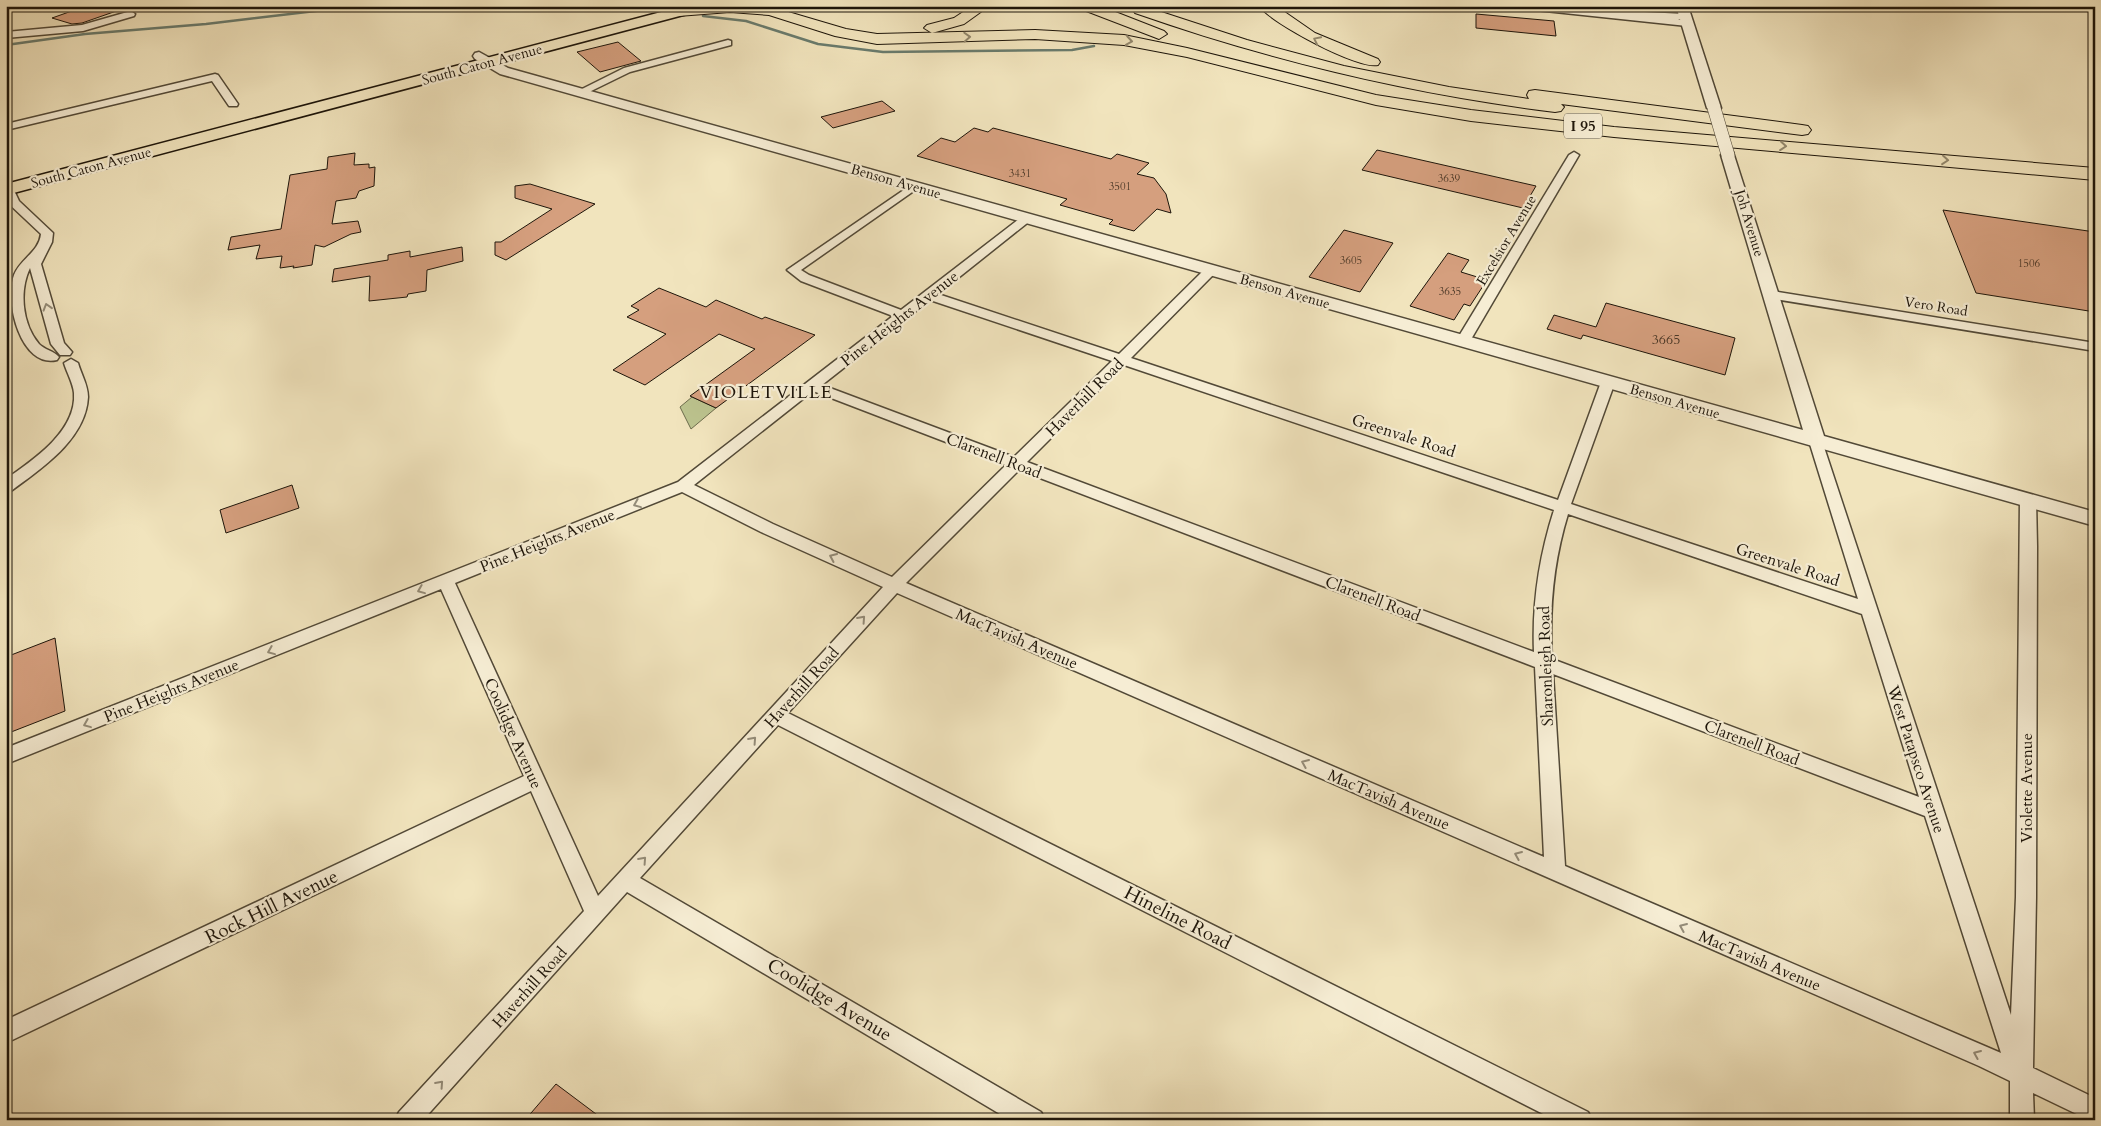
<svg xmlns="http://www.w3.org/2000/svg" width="2101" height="1126" font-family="Cardo,serif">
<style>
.green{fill:#bcc48f;stroke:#6c6c4c}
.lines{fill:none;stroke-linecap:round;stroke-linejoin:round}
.stream{stroke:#697b6d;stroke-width:2.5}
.building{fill:#d59f7e;stroke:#1d150a}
.minor-casing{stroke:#524937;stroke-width:3}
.tertiary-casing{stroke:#524937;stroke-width:3}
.primary-casing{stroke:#1d150a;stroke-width:3}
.motorway-casing{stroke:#1d150a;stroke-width:2}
.minor{fill:#f6edd4;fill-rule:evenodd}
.tertiary{fill:#f6edd4;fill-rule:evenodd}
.primary{fill:#f1e4bd;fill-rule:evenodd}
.motorway{fill:#f1e4bd;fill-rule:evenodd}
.tertiary-bridge-casing{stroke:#524937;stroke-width:14;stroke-linecap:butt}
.tertiary-bridge{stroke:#f6edd4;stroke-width:13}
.oneway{stroke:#92876c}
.oneway2{stroke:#948c79}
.labels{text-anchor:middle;stroke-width:4.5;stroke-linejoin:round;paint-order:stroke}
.far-number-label{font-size:11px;fill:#4b3827}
.far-street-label{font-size:14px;fill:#1d150a;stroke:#f6edd4}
.number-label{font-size:14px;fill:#4b3827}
.shield{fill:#f6edd4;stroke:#5e5647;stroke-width:1}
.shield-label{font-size:15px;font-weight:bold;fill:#1d150a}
.street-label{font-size:16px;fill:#1d150a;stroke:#f6edd4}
.neighbourhood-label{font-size:18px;letter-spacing:1px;fill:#1d150a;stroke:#f6edd4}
.near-street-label{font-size:19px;fill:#1d150a;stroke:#f6edd4}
</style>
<rect width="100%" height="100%" fill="#f1e4bd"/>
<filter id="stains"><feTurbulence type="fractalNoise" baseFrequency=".004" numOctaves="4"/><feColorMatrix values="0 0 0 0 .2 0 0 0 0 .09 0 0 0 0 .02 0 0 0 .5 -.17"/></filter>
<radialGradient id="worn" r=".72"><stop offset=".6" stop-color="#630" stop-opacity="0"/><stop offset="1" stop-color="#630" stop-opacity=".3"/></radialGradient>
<!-- green -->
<polygon class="green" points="692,397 716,408 691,429 680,407"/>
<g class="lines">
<!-- stream -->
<g class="stream">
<polyline points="590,6 621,10"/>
<polyline points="703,16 746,21 818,44 883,52 1072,50 1094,46"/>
<polyline points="6,45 85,34 206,24 358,6"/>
</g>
</g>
<!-- building -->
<g class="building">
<polygon points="86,6 125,6 125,8 82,23 72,24 52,18"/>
<polygon points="1476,14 1554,21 1556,36 1476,28"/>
<polygon points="618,42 641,61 600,72 577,52"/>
<polygon points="882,101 895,111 833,128 821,117"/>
<polygon points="974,128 988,132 993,128 1111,159 1117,154 1149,163 1137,174 1154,178 1166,194 1171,213 1157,209 1134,231 1109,224 1113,220 1060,205 1067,199 917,156 941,138 955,142"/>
<polygon points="1377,150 1536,186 1523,208 1362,170"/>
<polygon points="355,153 354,165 369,164 369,168 375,167 374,186 359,191 356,198 336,201 332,224 358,221 361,232 351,234 324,247 315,245 312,265 293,268 294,266 280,268 282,256 256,259 260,245 228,250 231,237 281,229 290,175 327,169 328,157"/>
<polygon points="530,184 595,204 506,260 495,255 495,242 501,242 552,209 515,198 515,186"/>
<polygon points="1943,210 2095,232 2095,312 1976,293"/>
<polygon points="1344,230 1393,243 1360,292 1309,277"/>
<polygon points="462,247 463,261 427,270 426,291 408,294 407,297 369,301 370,276 332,282 334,269 388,260 388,255 410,251 410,257"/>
<polygon points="1448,253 1469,260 1461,272 1487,280 1470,306 1464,304 1454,320 1410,306"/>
<polygon points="659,288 706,307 716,300 762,319 765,317 815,335 716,408 690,396 755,349 719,334 645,385 613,370 666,334 627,317 639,310 631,306"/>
<polygon points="1606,303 1735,338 1725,375 1583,335 1581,339 1547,329 1554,315 1596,327"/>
<polygon points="292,485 299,508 226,533 220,510"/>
<polygon points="55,638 65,711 6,734 6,657"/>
<polygon points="556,1084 604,1120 525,1120"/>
</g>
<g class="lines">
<!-- minor casing -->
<g class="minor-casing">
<g id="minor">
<polygon points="1522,6 1685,14 1688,15 1688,19 1678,19 1691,23 1687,26 1526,9"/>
<polygon points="131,11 135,14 134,16 83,31 6,38 6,32 82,25"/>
<polygon points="728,40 731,41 731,45 630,72 585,94 576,92 624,68"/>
<polygon points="215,74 218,75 238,104 237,106 229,106 212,81 6,130 6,124"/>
<polygon points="1574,152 1579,155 1470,341 1468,344 1458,344 1456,341 1569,155"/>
<path d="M6,183L12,186L19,201L53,233L52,242L41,264L64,343L72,352L70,355H60L51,344L30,268C19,291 22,324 39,344C45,350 54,351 59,357L57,360C21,369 4,301 14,275C21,258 39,252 41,234L8,203Z"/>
<path d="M914,183L920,186L918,188L801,270L809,275L901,310L1023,216H1031V220L938,294L1119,354L1207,267H1215L1217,270L1215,273L1131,358L1558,500L1601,382L1603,379H1613L1615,382L1571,504L1858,599L1809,441L1816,436L1821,438L2011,1015L2016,897L2020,499L2023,495H2033L2036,499L2037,546L2036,897L2033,1068L2095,1098V1120L2087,1119L2033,1093L2034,1120H2010V1081L1979,1066L897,593L788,713L1588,1112L1592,1120H1555L778,725L640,878L1041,1112L1045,1120H1010L627,892L423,1120H395L399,1112L584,911L531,791L6,1043V1020L524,776L441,589L6,764V748L678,482L893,316L801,281L787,270ZM930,300L1112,361L1014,457L822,385ZM1124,365L1554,510C1539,557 1532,603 1534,652L1027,462ZM813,391L1006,465L892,577L773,524L694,485ZM1019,470L1535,667L1544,857L906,583ZM682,492L761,532L883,587L598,896L455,583ZM1568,514L1862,614L1919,797L1552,659C1549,609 1553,563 1568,514ZM1553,674L1925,816L2001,1053L1565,866Z"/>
<polygon points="1772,291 2095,343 2095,351 1768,298 1766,295"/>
<path d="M71,359L78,363C81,374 88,385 88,397C86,439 42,468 11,491L6,492V479C33,460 77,431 74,393C73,383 67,373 64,363Z"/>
</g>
</g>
<!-- tertiary casing -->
<g class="tertiary-casing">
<g id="tertiary">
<polygon points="1676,6 1688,6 1721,108 1719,111 1714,112 1707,108"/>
<polygon points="479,52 508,68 1803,430 1721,155 1728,151 1733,152 1824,436 2095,512 2095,526 500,74 475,59 473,56 475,53"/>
</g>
</g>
<!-- primary casing -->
<g class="primary-casing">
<polygon id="primary" points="684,6 708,6 706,9 6,195 6,184"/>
</g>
<!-- motorway casing -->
<g class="motorway-casing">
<g id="motorway">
<polygon points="689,6 768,6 846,29 877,34 1035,30 1124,35 1187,48 1376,95 1471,110 1614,127 2095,168 2095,180 1614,137 1471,121 1376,105 1187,57 1124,45 1035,39 877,44 835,36 769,15 730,12 678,16 671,12 673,9"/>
<polygon points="972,6 989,6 964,24 932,33 924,28 927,25 954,18"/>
<polygon points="1079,6 1100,6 1164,31 1167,34 1159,39 1154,37 1081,9"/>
<path d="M1143,6L1247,40L1344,66L1449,87L1529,99L1527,95L1529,91L1535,90L1802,125L1808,126L1811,130L1808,134L1802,135L1561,104L1564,107L1561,111L1555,112C1411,94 1272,61 1135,13L1133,10L1135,7Z"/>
<path d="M1259,6H1276L1315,33L1378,59L1380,62L1378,65C1359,70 1271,23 1259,6Z"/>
</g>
</g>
<!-- minor -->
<use href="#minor" class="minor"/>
<!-- tertiary -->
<use href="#tertiary" class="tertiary"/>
<!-- primary -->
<use href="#primary" class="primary"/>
<!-- motorway -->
<use href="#motorway" class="motorway"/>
<!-- tertiary-bridge casing -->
<g class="tertiary-bridge-casing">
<polyline id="tertiary-bridge" points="1714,108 1728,155"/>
</g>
<!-- tertiary-bridge -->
<use href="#tertiary-bridge" class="tertiary-bridge"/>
</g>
<!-- one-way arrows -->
<defs><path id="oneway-chevron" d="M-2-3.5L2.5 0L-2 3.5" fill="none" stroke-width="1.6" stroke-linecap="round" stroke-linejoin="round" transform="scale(1.25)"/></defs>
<g class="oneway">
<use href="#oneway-chevron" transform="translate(967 37) rotate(-3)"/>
<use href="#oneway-chevron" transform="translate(1317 40) rotate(-154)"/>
<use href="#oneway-chevron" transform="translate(1129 41) rotate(9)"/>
<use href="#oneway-chevron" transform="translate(1783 146) rotate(5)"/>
<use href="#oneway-chevron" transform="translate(1945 160) rotate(5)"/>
</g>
<g class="oneway2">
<use href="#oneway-chevron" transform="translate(47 307) rotate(-107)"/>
<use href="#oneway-chevron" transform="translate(637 504) rotate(158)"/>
<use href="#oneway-chevron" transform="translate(833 557) rotate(-156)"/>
<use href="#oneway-chevron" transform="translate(421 590) rotate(158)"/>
<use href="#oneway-chevron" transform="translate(862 619) rotate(-48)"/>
<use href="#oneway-chevron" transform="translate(271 651) rotate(158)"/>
<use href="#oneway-chevron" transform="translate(87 724) rotate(158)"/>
<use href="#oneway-chevron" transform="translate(753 740) rotate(-48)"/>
<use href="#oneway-chevron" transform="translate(1305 763) rotate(-157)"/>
<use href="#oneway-chevron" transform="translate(1518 855) rotate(-157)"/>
<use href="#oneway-chevron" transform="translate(643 860) rotate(-48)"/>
<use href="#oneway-chevron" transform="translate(1683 927) rotate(-157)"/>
<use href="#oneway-chevron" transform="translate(1977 1054) rotate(-157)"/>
<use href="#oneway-chevron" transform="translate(440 1084) rotate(-48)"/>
</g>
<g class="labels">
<!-- far-number labels -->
<g class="far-number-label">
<text x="1020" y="177">3431</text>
<text x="1449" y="182">3639</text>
<text x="1120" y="190">3501</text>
<text x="1351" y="264">3605</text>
<text x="2029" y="267">1506</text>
<text x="1450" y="295">3635</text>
</g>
<!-- far-street labels -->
<g class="far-street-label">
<text transform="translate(482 64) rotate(-15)" y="5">South Caton Avenue</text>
<text transform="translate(91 167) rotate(-15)" y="5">South Caton Avenue</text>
<text transform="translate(896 181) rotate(16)" y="5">Benson Avenue</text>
<text transform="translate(1750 223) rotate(73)" y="5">Joh Avenue</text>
<text transform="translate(1506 240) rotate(-59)" y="5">Excelsior Avenue</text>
<text transform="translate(1285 291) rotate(16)" y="5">Benson Avenue</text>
<text transform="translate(1936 306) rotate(9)" y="5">Vero Road</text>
<text transform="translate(1675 401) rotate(16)" y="5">Benson Avenue</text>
</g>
<!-- number labels -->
<g class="number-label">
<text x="1666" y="344">3665</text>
</g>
<!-- shield labels -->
<rect class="shield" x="1564" y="113.5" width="38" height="25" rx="4"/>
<g class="shield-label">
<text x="1583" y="131">I 95</text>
</g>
<!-- street labels -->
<g class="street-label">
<text transform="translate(899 318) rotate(-38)" y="6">Pine Heights Avenue</text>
<text transform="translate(1084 397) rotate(-45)" y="6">Haverhill Road</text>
<text transform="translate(1404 435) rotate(18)" y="6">Greenvale Road</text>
<text transform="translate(994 455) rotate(21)" y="6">Clarenell Road</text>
<text transform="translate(547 540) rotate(-22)" y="6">Pine Heights Avenue</text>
<text transform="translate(1788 564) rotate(18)" y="6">Greenvale Road</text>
<text transform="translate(1373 598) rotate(21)" y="6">Clarenell Road</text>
<text transform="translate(1017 638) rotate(23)" y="6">MacTavish Avenue</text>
<text transform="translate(1545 666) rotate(-92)" y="6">Sharonleigh Road</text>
<text transform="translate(801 687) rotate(-48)" y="6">Haverhill Road</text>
<text transform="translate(171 690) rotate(-22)" y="6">Pine Heights Avenue</text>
<text transform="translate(514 733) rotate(66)" y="6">Coolidge Avenue</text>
<text transform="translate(1752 742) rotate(21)" y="6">Clarenell Road</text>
<text transform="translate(1917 759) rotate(72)" y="6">West Patapsco Avenue</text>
<text transform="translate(2026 788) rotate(-90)" y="6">Violette Avenue</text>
<text transform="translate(1389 799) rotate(23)" y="6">MacTavish Avenue</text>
<text transform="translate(1760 960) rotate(23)" y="6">MacTavish Avenue</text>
<text transform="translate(529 987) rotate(-48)" y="6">Haverhill Road</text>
</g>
<!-- neighbourhood labels -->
<g class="neighbourhood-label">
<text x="766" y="398">VIOLETVILLE</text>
</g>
<!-- near-street labels -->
<g class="near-street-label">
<text transform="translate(271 906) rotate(-26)" y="7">Rock Hill Avenue</text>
<text transform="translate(1178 917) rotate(27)" y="7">Hineline Road</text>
<text transform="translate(830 999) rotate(31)" y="7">Coolidge Avenue</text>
</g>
</g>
<!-- margin -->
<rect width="2101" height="1126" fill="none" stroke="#f1e4bd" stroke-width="25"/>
<rect x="8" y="8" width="2086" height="1111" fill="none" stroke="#1d150a" stroke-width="2.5"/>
<rect x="12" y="12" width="2076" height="1101" fill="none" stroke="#1d150a"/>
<rect width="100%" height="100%" filter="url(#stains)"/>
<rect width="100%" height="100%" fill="url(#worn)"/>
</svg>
